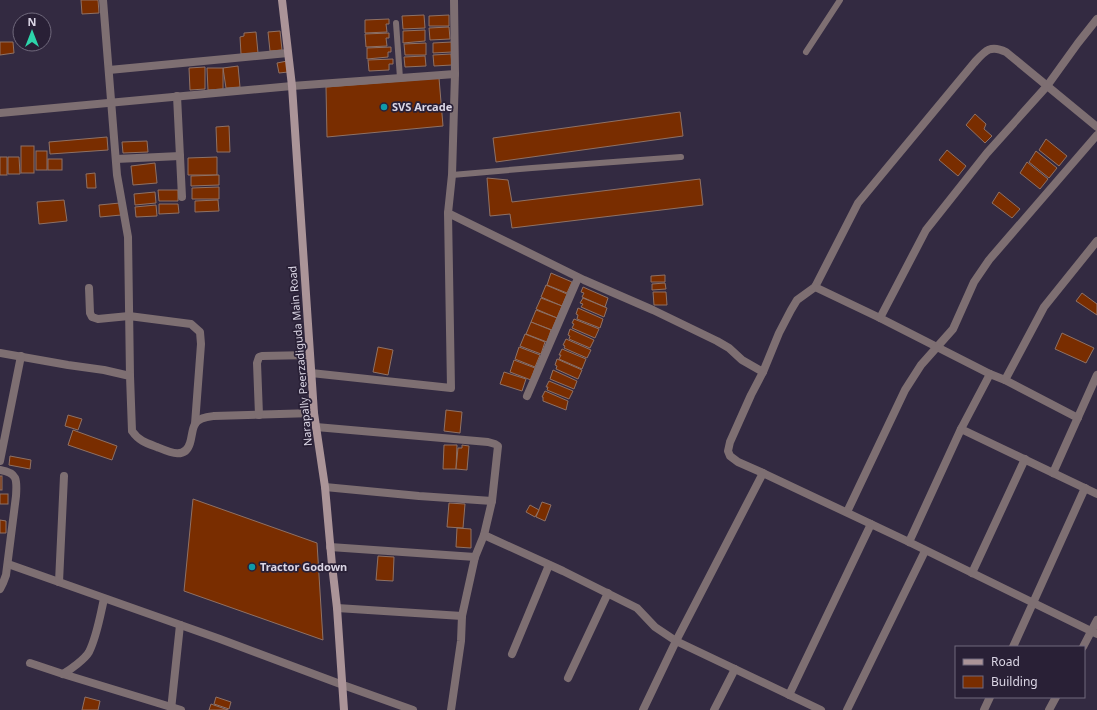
<svg xmlns="http://www.w3.org/2000/svg" width="1097" height="710" font-family="'Noto Sans',sans-serif">
<style>
.building{fill:#792d00;stroke:#8f7164}
.lines{fill:none;stroke-linecap:round;stroke-linejoin:round}
.lane{stroke:#7e6f72;stroke-width:6}
.street{stroke:#7e6f72;stroke-width:8}
.secondary{stroke:#ab9498;stroke-width:8}
.culture-dot{fill:#0f9aa8;stroke:#292036;stroke-width:1.5}
.labels{text-anchor:middle;stroke-width:3.5;stroke-linejoin:round;paint-order:stroke}
.poi-label{font-size:11px;font-weight:bold;fill:#dbd6e5;stroke:#292036;text-anchor:start}
.street-label{font-size:11px;fill:#dbd6e5;stroke:#292036}
</style>
<rect width="100%" height="100%" fill="#332a41"/>
<!-- building -->
<g class="building">
<polygon points="81,0 98,0 99,13 82,14"/>
<polygon points="424,15 425,28 403,29 402,16"/>
<polygon points="449,15 449,26 429,26 429,16"/>
<polygon points="389,19 389,24 386,24 387,32 365,33 365,20"/>
<polygon points="449,27 450,39 430,40 429,28"/>
<polygon points="425,30 425,41 403,43 403,31"/>
<polygon points="280,31 282,50 270,51 268,32"/>
<polygon points="256,32 258,53 241,54 240,37 244,36 244,33"/>
<polygon points="389,33 389,38 386,38 387,46 366,47 365,34"/>
<polygon points="0,42 13,42 14,53 0,55"/>
<polygon points="452,42 452,52 433,53 433,43"/>
<polygon points="426,43 426,55 405,55 404,44"/>
<polygon points="391,47 391,52 388,52 388,57 367,59 367,48"/>
<polygon points="451,54 452,65 434,66 433,55"/>
<polygon points="425,56 426,66 405,67 404,57"/>
<polygon points="393,59 393,64 389,64 389,70 369,71 368,60"/>
<polygon points="287,61 288,72 279,73 277,63"/>
<polygon points="238,66 240,87 226,88 223,68"/>
<polygon points="205,67 205,89 190,90 189,68"/>
<polygon points="207,68 223,68 223,89 208,90"/>
<polygon points="439,78 443,126 327,137 326,87"/>
<polygon points="680,112 683,136 496,162 493,138"/>
<polygon points="975,114 986,124 984,129 992,136 985,143 966,125"/>
<polygon points="229,126 230,152 217,152 216,127"/>
<polygon points="107,137 108,150 50,154 49,142"/>
<polygon points="1046,139 1067,156 1059,166 1039,150"/>
<polygon points="147,141 148,152 123,153 122,142"/>
<rect x="21" y="146" width="13" height="27"/>
<polygon points="947,150 966,166 958,176 939,160"/>
<rect x="36" y="151" width="11" height="19"/>
<polygon points="1036,151 1057,168 1049,178 1029,162"/>
<rect x="0" y="157" width="7" height="18"/>
<polygon points="8,157 19,157 20,174 8,174"/>
<polygon points="217,157 217,175 188,175 188,158"/>
<rect x="48" y="159" width="14" height="11"/>
<polygon points="1027,162 1048,179 1040,189 1020,173"/>
<polygon points="155,163 157,183 133,185 131,166"/>
<polygon points="95,173 96,188 87,188 86,174"/>
<polygon points="219,175 219,185 191,186 191,176"/>
<polygon points="487,178 508,180 512,202 700,179 703,205 512,228 510,214 490,216"/>
<polygon points="219,187 219,199 192,199 192,188"/>
<polygon points="158,190 178,190 178,201 159,201"/>
<polygon points="155,192 156,203 135,205 134,194"/>
<polygon points="999,192 1020,209 1012,218 992,203"/>
<polygon points="64,200 67,221 39,224 37,202"/>
<polygon points="218,200 219,211 195,212 195,201"/>
<polygon points="120,203 121,215 100,217 99,205"/>
<polygon points="159,204 178,204 179,213 159,214"/>
<polygon points="156,205 157,216 136,217 135,207"/>
<polygon points="551,273 572,282 567,293 547,285"/>
<polygon points="665,275 665,282 651,282 651,276"/>
<polygon points="665,283 666,289 652,290 652,284"/>
<polygon points="546,285 567,294 562,306 541,297"/>
<polygon points="583,287 608,298 605,307 582,297 584,293 581,292"/>
<polygon points="653,292 666,292 667,305 654,305"/>
<polygon points="1082,293 1097,304 1097,315 1076,301"/>
<polygon points="541,298 562,306 557,318 536,309"/>
<polygon points="583,298 607,308 604,317 581,307 583,304 580,303"/>
<polygon points="578,308 603,319 600,328 577,319 578,315 576,314"/>
<polygon points="536,310 557,318 552,330 531,322"/>
<polygon points="574,319 599,329 595,338 572,328 574,324 572,323"/>
<polygon points="531,322 551,330 547,342 526,334"/>
<polygon points="570,329 594,340 590,348 569,339 570,336 568,335"/>
<polygon points="1062,333 1094,348 1086,363 1055,349"/>
<polygon points="525,334 545,342 541,354 520,346"/>
<polygon points="566,339 591,350 587,358 564,348 565,346 563,345"/>
<polygon points="378,347 393,350 388,375 373,372"/>
<polygon points="519,347 540,355 535,367 515,359"/>
<polygon points="562,349 586,359 582,369 559,359 561,355 559,355"/>
<polygon points="557,359 582,370 578,379 556,369 557,366 555,365"/>
<polygon points="514,360 535,368 531,380 510,372"/>
<polygon points="553,370 577,381 574,389 550,379"/>
<polygon points="504,372 526,379 522,391 500,384"/>
<polygon points="549,381 573,391 569,399 547,390 548,387 546,387"/>
<polygon points="545,391 568,401 566,410 543,401 543,397 542,397"/>
<polygon points="446,410 462,412 460,433 444,431"/>
<polygon points="68,415 82,419 78,430 65,426"/>
<polygon points="73,430 117,446 112,460 68,445"/>
<polygon points="444,445 457,445 456,469 443,469"/>
<polygon points="462,445 469,446 467,470 456,469 458,448 462,448"/>
<polygon points="10,456 31,460 30,469 9,465"/>
<rect x="0" y="476" width="2" height="14"/>
<rect x="0" y="494" width="8" height="10"/>
<polygon points="193,499 317,543 323,640 184,591"/>
<polygon points="542,502 551,505 545,521 536,517"/>
<polygon points="449,503 465,504 463,528 447,527"/>
<polygon points="530,505 539,510 535,517 526,512"/>
<polygon points="0,520 6,521 6,533 0,533"/>
<polygon points="457,528 471,529 471,548 456,547"/>
<polygon points="378,556 394,557 393,581 376,580"/>
<polygon points="85,697 100,701 98,710 82,710"/>
<polygon points="216,697 231,702 229,709 214,704"/>
<polygon points="211,704 228,710 209,710"/>
</g>
<g class="lines">
<!-- lane -->
<g class="lane">
<polyline points="396,23 400,78"/>
<polyline points="806,52 840,0"/>
<polyline points="452,175 532,168 681,157"/>
</g>
<!-- street -->
<g class="street">
<polyline points="103,0 117,175 128,237 130,376"/>
<path d="M454,0L455,74L452,175L448,213L584,280L653,310L717,341L729,348L742,360L763,372L779,333L791,310L797,300L815,287L858,203L974,63C985,51 990,44 1006,52L1097,127"/>
<polyline points="109,70 288,53"/>
<polyline points="177,96 182,197"/>
<polyline points="0,113 292,86 455,74"/>
<polyline points="116,159 180,156"/>
<polyline points="815,287 880,318 990,374 1005,380 1078,418"/>
<polyline points="89,288 90,313 92,317 98,319 129,316 191,324 200,332 201,344 195,424"/>
<polyline points="880,318 926,230 987,153 1047,86 1078,43 1097,19"/>
<path d="M0,353L68,365L104,370L130,376L132,431C139,441 146,443 157,447C169,452 185,460 190,443C192,437 192,429 195,424C198,418 207,417 214,416L314,413"/>
<polyline points="763,372 751,395 730,442 728,451 730,456 738,462 763,473"/>
<polyline points="311,373 451,388 448,213"/>
<polyline points="1005,380 1044,307 1097,241"/>
<polyline points="527,396 578,278"/>
<polyline points="259,415 257,363 259,357 262,356 310,355"/>
<polyline points="316,427 488,442 495,444 498,446 492,501 484,535 475,557 462,616 461,641 451,710"/>
<polyline points="961,429 1097,494"/>
<polyline points="0,461 21,356"/>
<path d="M0,470C18,473 17,480 16,496L6,575L3,583L0,589"/>
<polyline points="1053,473 1097,375"/>
<polyline points="325,487 419,496 492,501"/>
<polyline points="847,512 905,390 921,365 953,329 974,282 989,260 1097,135"/>
<polyline points="484,535 563,571 637,608 655,627 676,641 821,710"/>
<polyline points="909,542 961,429 990,374"/>
<polyline points="330,547 475,557"/>
<polyline points="8,564 220,639 343,685 413,710"/>
<polyline points="972,573 1025,459"/>
<polyline points="59,582 64,476"/>
<polyline points="337,608 462,616"/>
<polyline points="1013,647 1085,488"/>
<polyline points="1083,647 1097,620"/>
<polyline points="512,654 549,565"/>
<polyline points="30,663 63,674 181,710"/>
<path d="M63,674C70,670 85,659 89,652C97,636 100,616 104,599"/>
<polyline points="568,678 608,593"/>
<polyline points="789,695 871,524"/>
<polyline points="171,710 180,625"/>
<polyline points="643,710 676,641 763,473 909,542 1097,634"/>
<polyline points="714,710 735,669"/>
<polyline points="847,710 925,551"/>
<polyline points="984,710 990,697"/>
<polyline points="1049,710 1056,697"/>
</g>
<!-- secondary -->
<polyline class="secondary" points="282,0 292,86 314,413 325,487 332,565 337,608 344,710"/>
</g>
<!-- markers -->
<g class="culture-dot">
<circle cx="384" cy="107" r="4"/>
<circle cx="252" cy="567" r="4"/>
</g>
<g class="labels">
<!-- poi labels -->
<g class="poi-label">
<text x="392" y="111">SVS Arcade</text>
<text x="260" y="571">Tractor Godown</text>
</g>
<!-- street labels -->
<g class="street-label">
<text transform="translate(300 356) rotate(-95)" y="4">Narapally Peerzadiguda Main Road</text>
</g>
</g>
<!-- legend -->
<rect x="955" y="646" width="130" height="52" fill="#292036" stroke="#70697c"/>
<rect x="963" y="659" width="20" height="6" fill="#ab9498" stroke="#70697c"/>
<text x="991" y="666" font-size="12" fill="#dbd6e5">Road</text>
<rect x="963" y="676" width="20" height="12" fill="#792d00" stroke="#70697c"/>
<text x="991" y="686" font-size="12" fill="#dbd6e5">Building</text>
<!-- north arrow -->
<g transform="translate(32 32)"><circle r="19" fill="#292036" stroke="#70697c"/>
<path d="M0-3L7 15L0 10L-7 15Z" fill="#2dd5ab"/>
<text y="-6" font-size="11" font-weight="bold" text-anchor="middle" fill="#dbd6e5">N</text>
</g>
</svg>
